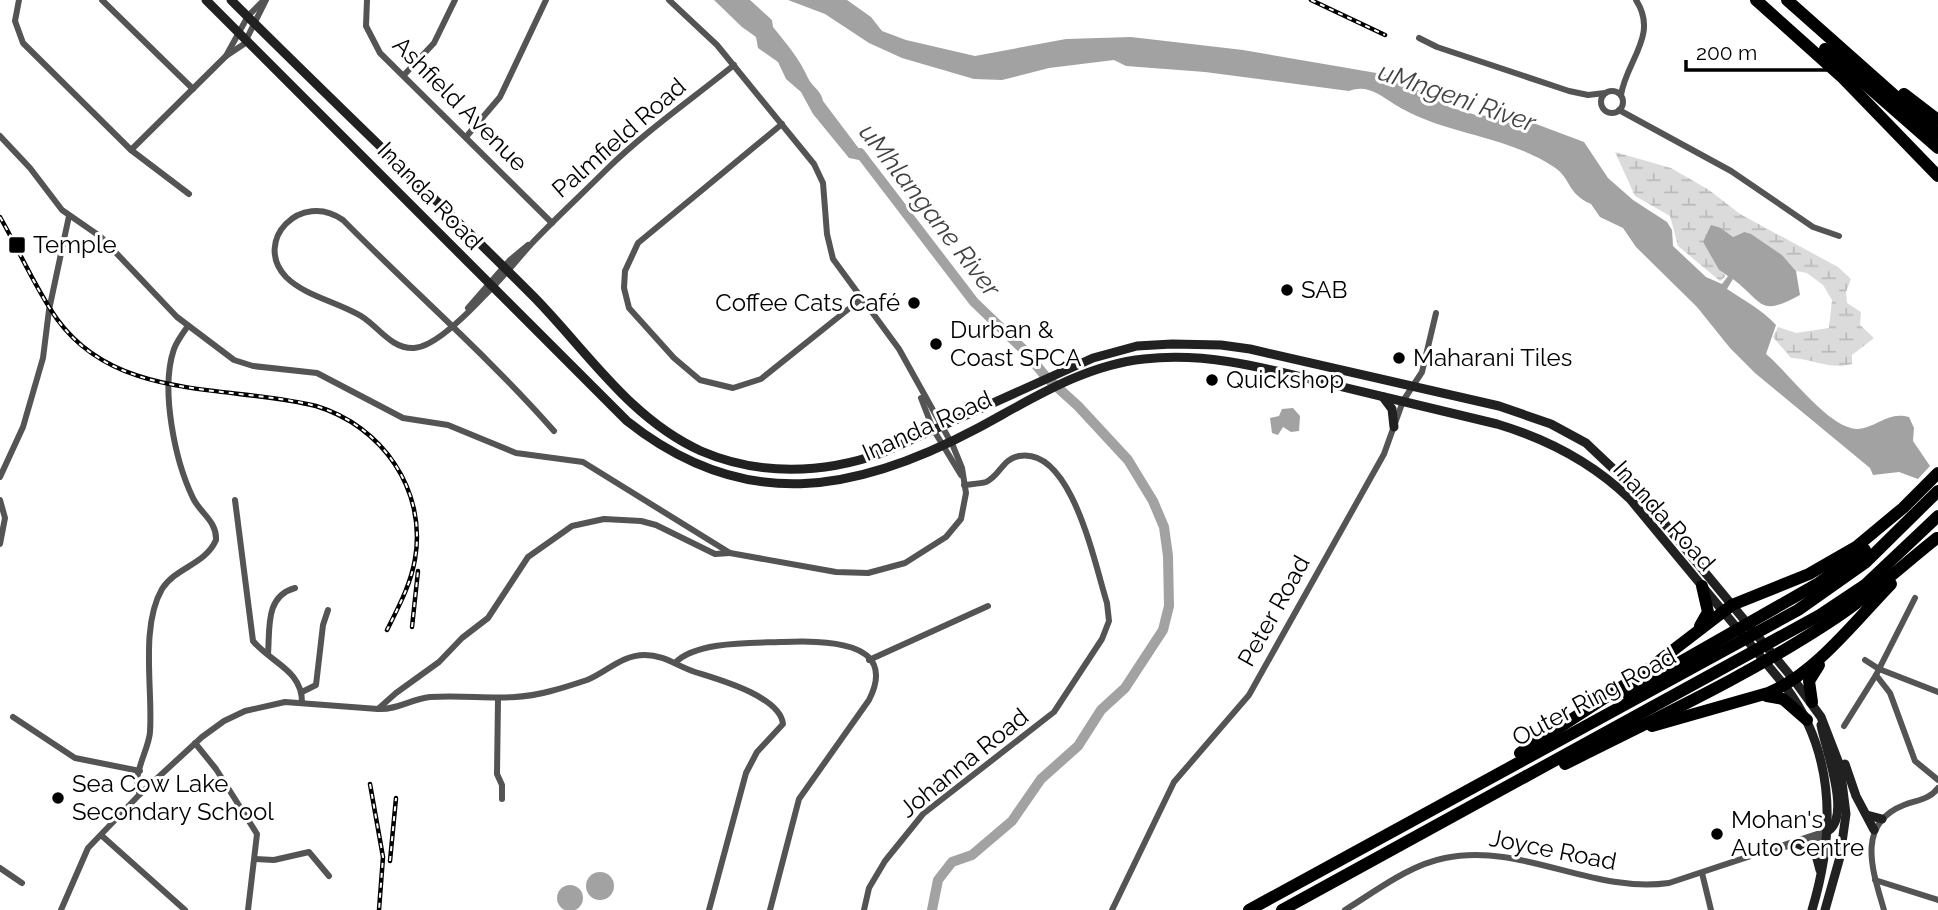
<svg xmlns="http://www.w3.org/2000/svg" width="1938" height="910" font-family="Raleway,sans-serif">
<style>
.wetland{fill:url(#wetland-marsh)}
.water{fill:#a2a2a2}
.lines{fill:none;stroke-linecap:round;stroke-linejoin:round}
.river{stroke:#a2a2a2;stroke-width:10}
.street{stroke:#545454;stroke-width:6}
.secondary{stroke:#212121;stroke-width:9}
.highway{stroke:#000;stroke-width:12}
.rail-casing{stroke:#000;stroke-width:4.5}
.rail{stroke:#fff;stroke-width:2;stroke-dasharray:5;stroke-linecap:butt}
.poi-dot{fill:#000;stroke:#fff;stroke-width:2.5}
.labels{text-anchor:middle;stroke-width:6;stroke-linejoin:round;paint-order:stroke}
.street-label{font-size:24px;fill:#000;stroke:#fff}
.poi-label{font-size:24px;fill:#000;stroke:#fff;text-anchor:start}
.water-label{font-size:26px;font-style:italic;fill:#434343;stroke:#fff}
</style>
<defs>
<pattern id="wetland-marsh" width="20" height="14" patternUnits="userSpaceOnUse" patternTransform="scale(1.75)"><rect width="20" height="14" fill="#dbdbdb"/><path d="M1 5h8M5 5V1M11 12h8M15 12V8" fill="none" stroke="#bababa"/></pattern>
</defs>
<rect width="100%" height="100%" fill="#fff"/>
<!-- wetland -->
<path class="wetland" d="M1615,152L1671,168L1709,190L1740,214L1838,267L1851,279L1846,292L1847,303L1861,312L1860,325L1874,338L1852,355V364C1830,370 1813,359 1791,358L1773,337L1778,327L1796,333L1829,328L1832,300L1823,285L1807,273L1796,271L1782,255L1743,232L1733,237L1721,228L1703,242L1719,270L1726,276L1720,281L1678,246L1670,216L1635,196Z"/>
<!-- water -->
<g class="water">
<path d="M714,0H750L772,20L773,27C786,43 799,58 808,78C812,87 821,90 823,101L869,162L849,158L813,114L801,92L786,79L778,62L758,48L756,37L742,27Z"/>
<path d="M788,0H847L871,17L882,31L906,40L975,56L1066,39L1131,37L1243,50L1394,76L1449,107L1476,115L1520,118L1584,142L1608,178L1633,200L1667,222L1672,230L1673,246L1706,277L1722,284L1728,276L1719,270L1703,242L1711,225L1721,228L1733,237L1744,232L1751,234L1782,255L1796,271L1800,295C1759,317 1765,304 1733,279L1727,289C1745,301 1761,309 1776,325L1766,354C1787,371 1829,429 1857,429C1877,428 1887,411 1909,417L1914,428L1913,441L1930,466L1918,479L1899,472L1873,475L1870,468L1755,373L1730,348L1697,307L1636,247L1623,228L1600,217L1591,204C1566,193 1572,179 1554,167C1504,134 1443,135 1394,104C1380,95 1367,84 1349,91L1205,72L1126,66L1114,60L1049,68L1002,80L974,79L902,58L869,43L825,14Z"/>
<polygon points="1293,408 1300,416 1299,431 1291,432 1283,427 1278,435 1272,433 1270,418 1279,416 1282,409"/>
<circle cx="600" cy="886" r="14"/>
<circle cx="570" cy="898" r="13"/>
</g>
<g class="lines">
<!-- river -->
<polyline class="river" points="860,153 974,302 1023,349 1046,377 1078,406 1128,460 1153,501 1164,527 1168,556 1169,606 1163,630 1125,688 1101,710 1078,746 1041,779 1012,821 972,855 952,862 938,880 932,910"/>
<!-- street -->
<g class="street">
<polyline points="19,0 15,21 23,43 131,150 189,194"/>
<polyline points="102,0 193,89"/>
<polyline points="367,0 366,26 380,53 552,223"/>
<polyline points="1419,38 1437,47 1569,91 1588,95 1605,93"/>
<polyline points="226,56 248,16 264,0"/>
<polyline points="404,75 434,43 455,0"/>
<circle cx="1612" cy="102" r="11"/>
<path d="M1621,95C1626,61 1659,35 1636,0"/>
<polyline points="1619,110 1731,171 1813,227 1839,236"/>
<polyline points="782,124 638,243 625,271 624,288 629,308 674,358 700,380 733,388 761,379 861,299"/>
<polyline points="0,136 30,168 62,210 101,237 177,317 234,360 253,366 317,373 403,418 448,425 516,453 583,462 730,553 836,572 868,573 905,563 946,537 961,519 966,493 962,468 953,446 899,349 833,259 827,234 823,183 814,164 717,45 669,0"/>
<polyline points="466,137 500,97 546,0"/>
<polyline points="131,150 226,56 244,44 266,0"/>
<polyline points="468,308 510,260 528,245"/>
<polyline points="921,398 933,429 961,475"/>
<path d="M554,431C488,356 413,291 343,220C301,190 252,241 286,277C305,296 338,302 361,316C379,327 391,349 414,348C435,347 470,311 485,295C503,278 518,258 535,240C558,216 583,193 607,169C646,131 692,99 734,65"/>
<polyline points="0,477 23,427 43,358 49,310 69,216"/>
<polyline points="0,500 5,518 0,544"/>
<path d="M235,500L253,641C271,663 302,670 302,702"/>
<path d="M268,654C270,628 265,596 295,588"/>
<polyline points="869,660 988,606"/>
<polyline points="1865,660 1879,669 1938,692"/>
<path d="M675,663C695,641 753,643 780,642C816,641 901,637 869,700L799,799L770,910"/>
<polyline points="1876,675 1890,693 1915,761 1938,780"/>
<polyline points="302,692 316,685 323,625 328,610"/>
<polyline points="498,699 497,774 502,785 502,799"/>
<path d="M378,709C397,710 411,699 430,697C473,694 508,703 551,691C563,688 575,684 587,680C607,672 621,655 645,655C664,655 677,666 695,672C717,679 780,696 783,724L757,752L746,773L709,910"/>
<polyline points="13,717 75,758 140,771"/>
<polyline points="1844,726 1876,675 1915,598"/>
<polyline points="195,743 216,769 257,834 248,910"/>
<path d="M140,794C130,777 149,750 150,732C153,690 140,627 162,589C176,567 205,565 216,540C217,521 200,513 193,498C175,461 160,389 174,349C177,341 183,333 188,326"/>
<polyline points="101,835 185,910"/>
<polyline points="1767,852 1821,837 1826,833"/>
<polyline points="255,859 274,860 309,852 329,876"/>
<polyline points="0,868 22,883"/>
<polyline points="1702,873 1711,910"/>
<polyline points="1875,880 1938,900"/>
<polyline points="61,910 88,848 140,794 202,737 224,721 245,711 285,702 378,709 396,693 439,662 462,638 488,618 528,557 572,526 604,519 641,521 656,525 715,554 730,553"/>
<path d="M864,910L869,888L885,861L923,814L1054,712L1102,639L1109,621L1107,603C1095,566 1072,446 1019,456C1002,459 1000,476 986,482C980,484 971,484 964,485"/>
<polyline points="1112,910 1174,782 1249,695 1384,454 1403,401 1422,372 1436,313"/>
<path d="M1345,910C1376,891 1409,865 1445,858C1521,842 1592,894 1669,883L1829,830"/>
<path d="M1884,910C1873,872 1855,824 1904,805C1917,800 1929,800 1938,788"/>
</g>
<!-- secondary -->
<g class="secondary">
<path d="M206,0L627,421C744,514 856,493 978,428C1030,400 1084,365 1144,359C1208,352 1265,368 1326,383C1383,397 1440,410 1497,424C1547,439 1592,462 1630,499L1785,686C1836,753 1835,833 1812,910"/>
<path d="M231,0C331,100 434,197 534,297C587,351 630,419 701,451C759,476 823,474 882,453L1093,358L1137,346L1172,344L1221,345L1250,349L1499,406L1551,424L1586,443L1641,495L1794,680L1821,717L1840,766L1846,814L1840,857L1825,910"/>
<polyline points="1383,397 1392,409 1394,427"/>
<path d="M1821,725C1825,748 1851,814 1829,830"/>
<polyline points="1845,764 1856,796 1874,830"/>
<polyline points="1867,815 1882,819"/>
<polyline points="1798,844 1815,851 1820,870"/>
</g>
<!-- highway -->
<g class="highway">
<polyline points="1756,0 1843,78 1938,176"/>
<polyline points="1787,0 1938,134"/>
<polyline points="1825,49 1938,148"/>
<polyline points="1904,94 1938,120"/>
<polyline points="1700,626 1708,612 1702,586"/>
<polyline points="1626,693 1819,583 1865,550"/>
<polyline points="1767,696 1783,699 1807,720"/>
<polyline points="1812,702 1809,681 1819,665"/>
<path d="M1652,726L1768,693C1814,675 1857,619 1891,584"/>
<polyline points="1520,753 1646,671 1732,605 1809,574 1856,547 1903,508 1938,473"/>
<path d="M1565,764C1656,718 1752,674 1837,617C1872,594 1904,564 1937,538"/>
<polyline points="1249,910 1798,610 1866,562 1938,491"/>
<polyline points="1282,910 1820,615 1865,585 1938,516"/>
</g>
<!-- rail casing -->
<g class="rail-casing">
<g id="rail">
<polyline points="1311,0 1385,35"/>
<path d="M0,217C19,250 35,288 57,319C117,402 228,384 316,406C382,426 427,490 415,559C411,584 398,608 387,630"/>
<polyline points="412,627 418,571"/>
<polyline points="370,784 383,857 379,910"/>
<polyline points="390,861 396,798"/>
</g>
</g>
<!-- rail -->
<use href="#rail" class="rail"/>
</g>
<!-- markers -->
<g class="poi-dot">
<rect x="8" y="236" width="18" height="18" rx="3.5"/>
<circle cx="1287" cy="290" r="7"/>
<circle cx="914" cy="303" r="7"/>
<circle cx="936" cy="344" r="7"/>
<circle cx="1399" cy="358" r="7"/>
<circle cx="1212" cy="380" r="7"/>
<circle cx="58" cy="798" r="7"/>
<circle cx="1717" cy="834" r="7"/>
</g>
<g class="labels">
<!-- street labels -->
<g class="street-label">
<text transform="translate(460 104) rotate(45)" y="8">Ashfield Avenue</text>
<text transform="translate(619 138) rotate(-41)" y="8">Palmfield Road</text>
<text transform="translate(430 196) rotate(46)" y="8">Inanda Road</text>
<text transform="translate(927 426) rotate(-24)" y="8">Inanda Road</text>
<text transform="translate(1664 516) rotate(48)" y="8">Inanda Road</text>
<text transform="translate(1274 611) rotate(-61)" y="8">Peter Road</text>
<text transform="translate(1594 697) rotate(-28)" y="8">Outer Ring Road</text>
<text transform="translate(964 763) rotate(-39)" y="8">Johanna Road</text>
<text transform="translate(1553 850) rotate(11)" y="8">Joyce Road</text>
</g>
<!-- poi labels -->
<g class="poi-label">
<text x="33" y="253">Temple</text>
<text x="1301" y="298">SAB</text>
<text x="900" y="311" text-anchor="end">Coffee Cats Café</text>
<text x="950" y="338">Durban &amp;<tspan x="950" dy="28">Coast SPCA</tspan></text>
<text x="1413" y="366">Maharani Tiles</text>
<text x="1226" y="388">Quickshop</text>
<text x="72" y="792">Sea Cow Lake<tspan x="72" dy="28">Secondary School</tspan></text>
<text x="1731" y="828">Mohan's<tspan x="1731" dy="28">Auto Centre</tspan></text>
</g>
<!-- water labels -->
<g class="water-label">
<text transform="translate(1457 97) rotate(19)" y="9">uMngeni River</text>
<text transform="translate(930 210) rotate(52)" y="9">uMhlangane River</text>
</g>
</g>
<!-- scale -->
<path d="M1686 60v10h156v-10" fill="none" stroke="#000000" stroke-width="3.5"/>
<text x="1696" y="60" font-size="21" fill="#000000" stroke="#ffffff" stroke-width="5" paint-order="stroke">200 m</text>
</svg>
